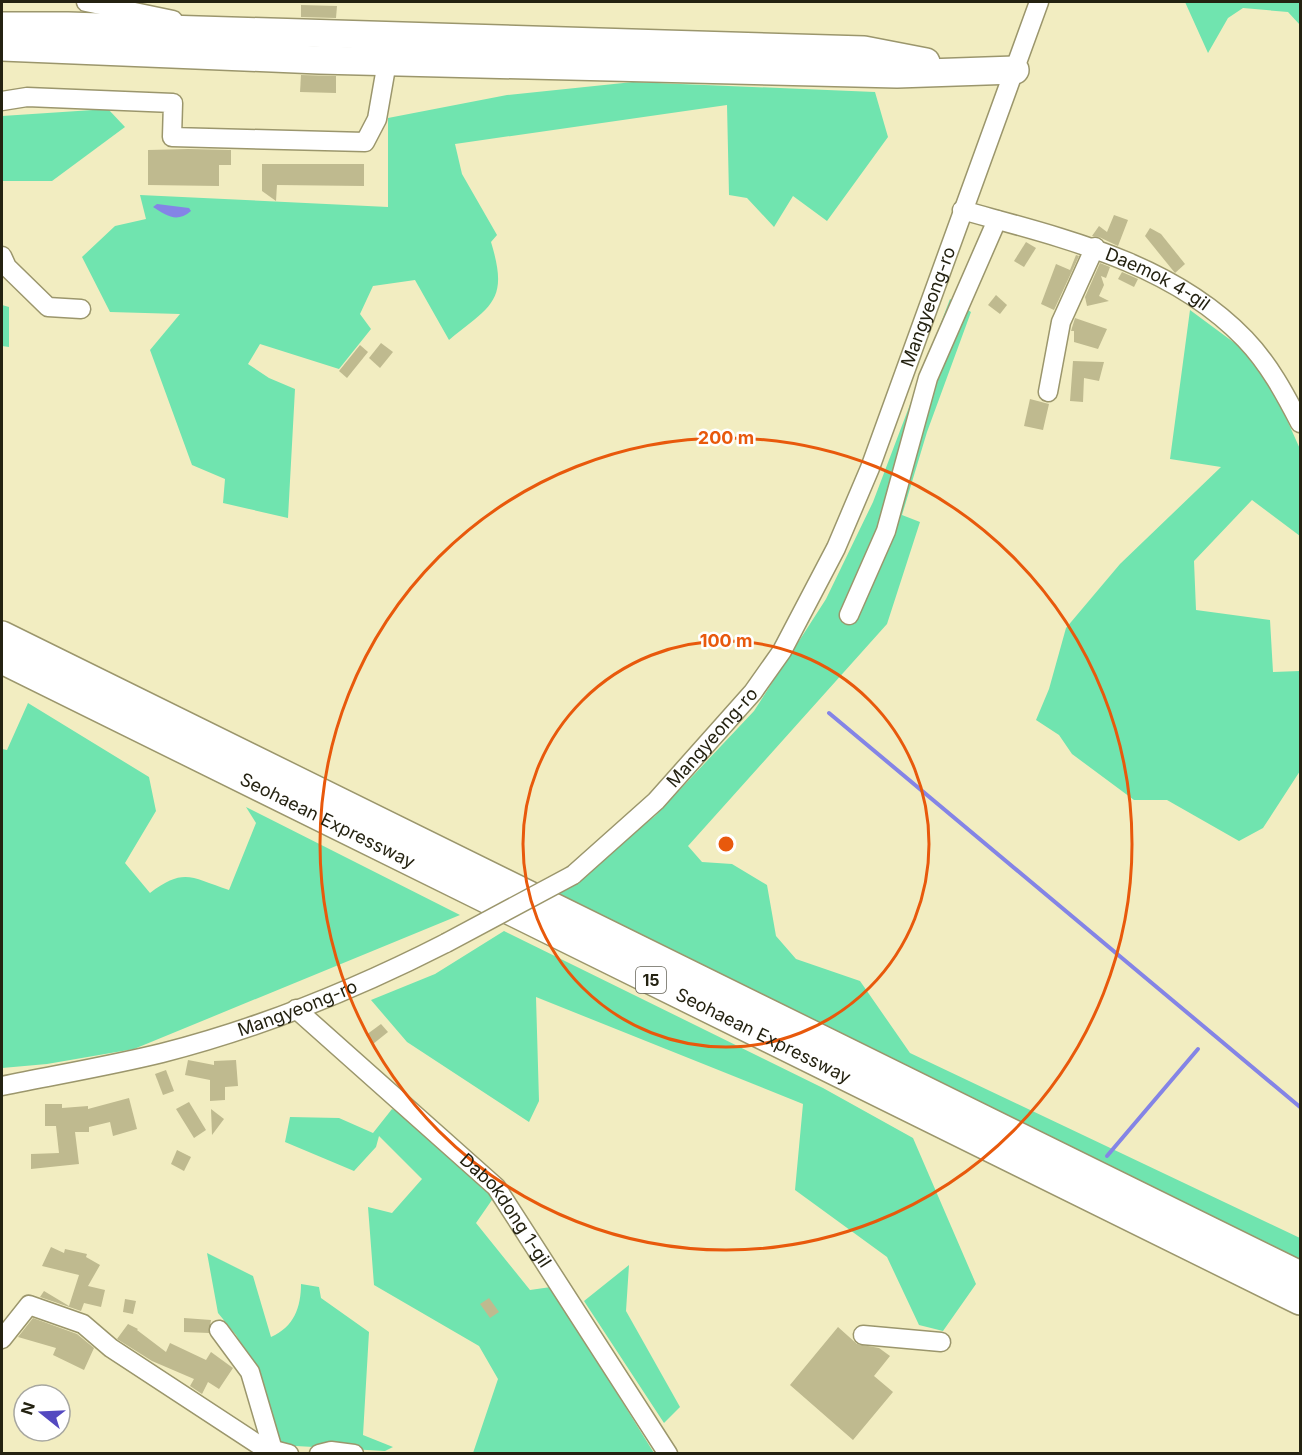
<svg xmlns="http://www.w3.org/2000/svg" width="1302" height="1455" font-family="Inter,sans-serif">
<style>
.green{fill:#70e4af}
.water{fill:#8484e6}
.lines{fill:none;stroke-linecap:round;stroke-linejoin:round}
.stream{stroke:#8484e6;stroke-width:4}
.building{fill:#bfba8f}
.minor-casing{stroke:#9b966c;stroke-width:21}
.highway-casing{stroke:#9b966c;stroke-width:30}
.minor{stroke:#fff;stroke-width:18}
.highway{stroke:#fff;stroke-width:27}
.minor-bridge-casing{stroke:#9b966c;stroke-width:21;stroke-linecap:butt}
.minor-bridge{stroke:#fff;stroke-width:18}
.ring{fill:none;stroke:#e8590c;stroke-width:3}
.labels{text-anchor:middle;stroke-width:5;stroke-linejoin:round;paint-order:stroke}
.shield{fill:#fff;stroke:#666458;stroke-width:1.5}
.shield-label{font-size:16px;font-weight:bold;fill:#242211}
.street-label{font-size:18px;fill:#242211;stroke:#fff}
.centre{fill:#e8590c;stroke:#fff;stroke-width:3}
.ring-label{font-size:18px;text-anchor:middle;font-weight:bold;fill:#e8590c;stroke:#fff;stroke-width:5;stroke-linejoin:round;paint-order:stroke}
</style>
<rect width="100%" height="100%" fill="#f2edc1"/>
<!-- green -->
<g class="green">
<polygon points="1185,2 1300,2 1300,25 1288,12 1243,8 1228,18 1208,53"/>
<path d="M633,82L875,92L888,137L827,221L793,196L774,227L747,198L729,195L727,105L455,144L462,174L497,235L491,242C509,301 492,305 449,340L415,280L373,286L360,314L371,329L339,369L260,344L248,364L269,378L295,389L288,518L223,503L225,479L192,465L150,350L180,314L110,312L82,257L115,226L146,219L140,195L388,207V118L507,95Z"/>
<polygon points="108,109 125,127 52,181 2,181 2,116"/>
<polygon points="950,299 971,312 927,432 902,515 920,522 887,624 688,846 702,862 732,864 767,885 776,936 796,959 860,981 910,1053 1300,1238 1300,1264 553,898 655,816 754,711 826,599 873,502"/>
<polygon points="2,305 9,307 9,347 2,346"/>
<polygon points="1190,310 1240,347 1275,393 1300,449 1300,536 1252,500 1194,561 1196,610 1270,620 1273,672 1300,671 1300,771 1263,828 1239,841 1167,800 1134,800 1072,754 1059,735 1036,720 1049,689 1066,628 1120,564 1221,467 1170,459"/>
<path d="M28,703L149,777L156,811L125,863L150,893C185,867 191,878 229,890L256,823L246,807L460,915L134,1049L47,1064L2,1068V749L7,750Z"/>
<polygon points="504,931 823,1088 913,1138 976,1284 943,1331 919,1325 887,1257 795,1190 803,1104 536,997 539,1101 529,1122 407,1042 371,1000 435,974"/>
<polygon points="392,1109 405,1114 494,1197 476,1223 530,1290 551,1287 654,1453 473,1453 498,1379 479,1346 374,1285 368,1207 392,1213 422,1179 379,1136 376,1147 354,1171 285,1142 290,1117 339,1118 373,1133"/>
<path d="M207,1253L253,1276L271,1337C294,1327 301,1307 301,1284L319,1287L321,1298L369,1332L363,1435L393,1447L385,1451L278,1445L263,1383L236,1335L218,1313Z"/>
<polygon points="629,1265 626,1311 680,1407 664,1423 584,1301"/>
</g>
<!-- water -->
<path class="water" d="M157,204L189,208L191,211C177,223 167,216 153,207Z"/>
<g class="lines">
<!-- stream -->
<g class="stream">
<polyline points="829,713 1300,1107"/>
<polyline points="1107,1156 1198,1049"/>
</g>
</g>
<!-- building -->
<g class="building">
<polygon points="301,5 337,6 336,18 301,17"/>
<polygon points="301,75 336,76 336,93 300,92"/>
<polygon points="188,149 231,150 231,165 219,165 219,186 148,185 148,150"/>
<polygon points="262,164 364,164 364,186 277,185 276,201 262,191"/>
<polygon points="1114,215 1128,220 1118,246 1099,237 1092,236 1099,226 1107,232"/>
<polygon points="1150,228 1161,234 1185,264 1175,273 1145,236"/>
<polygon points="1026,242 1036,248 1024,267 1014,261"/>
<polygon points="1076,255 1079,256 1054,310 1041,304 1056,264 1070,270"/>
<polygon points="1100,263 1110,267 1106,278 1101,276 1104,285 1099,296 1109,301 1087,306 1085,297"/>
<polygon points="1122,272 1138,279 1134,287 1118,279"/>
<polygon points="996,295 1007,305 1000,314 988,305"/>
<polygon points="1075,318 1107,329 1098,349 1074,342 1074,331 1071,331"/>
<polygon points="381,343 393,352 380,368 369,358"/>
<polygon points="360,345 368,352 347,378 339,371"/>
<polygon points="1073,361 1104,362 1099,381 1084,378 1083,402 1070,401"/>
<polygon points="1030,399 1049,404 1043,430 1024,426"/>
<polygon points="381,1024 388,1032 373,1044 366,1035"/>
<polygon points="188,1060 214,1065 214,1061 236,1060 238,1086 225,1087 225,1100 210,1101 210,1080 185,1075"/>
<polygon points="166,1070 174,1091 163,1095 155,1074"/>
<polygon points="129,1098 137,1129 113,1136 110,1122 89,1127 89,1132 75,1132 79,1164 31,1169 31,1154 59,1153 56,1126 45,1126 45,1104 62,1104 62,1108 88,1106 88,1109"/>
<polygon points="189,1102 206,1130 194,1138 176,1109"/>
<polygon points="211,1109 224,1119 212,1135"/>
<polygon points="177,1150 191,1157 184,1171 171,1164"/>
<polygon points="51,1247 64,1253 65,1249 87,1254 86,1257 100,1265 88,1286 105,1290 101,1307 84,1303 81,1311 40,1297 44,1291 69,1306 79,1275 42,1266"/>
<polygon points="489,1298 499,1312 490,1318 480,1304"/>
<polygon points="125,1299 136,1301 133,1314 123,1312"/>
<polygon points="33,1318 77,1334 94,1348 84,1370 53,1355 56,1348 18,1337"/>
<polygon points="184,1318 211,1320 209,1333 184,1332"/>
<polygon points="128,1324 138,1329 137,1330 166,1352 170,1343 206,1360 211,1352 233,1368 219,1389 208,1382 202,1394 190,1386 194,1379 152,1361 117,1339"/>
<polygon points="838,1327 857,1344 879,1348 890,1356 874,1376 893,1392 853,1440 790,1385"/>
</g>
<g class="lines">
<!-- minor casing -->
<g class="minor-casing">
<g id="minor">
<polyline points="86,2 173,20"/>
<polyline points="2,101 27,97 173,103 172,137 365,142 377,119 387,62"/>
<path id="s1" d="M962,210C1062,238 1171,262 1245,339C1269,364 1285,394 1300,423"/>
<polyline points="2,256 7,267 48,307 81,309"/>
<polyline points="1048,392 1061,322 1095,247"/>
<polyline points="849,615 886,531 928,378 997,220"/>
<path id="s2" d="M573,875L656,801L753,692L782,651L836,548L870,468L1039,2"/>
<path id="s3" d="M296,1009L496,1187L668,1454"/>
<path id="s4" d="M2,1086C55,1075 109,1066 162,1053C260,1028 356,989 446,943"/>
<polyline points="219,1330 250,1372 273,1450"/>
<polyline points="863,1335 941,1342"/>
<polyline points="2,1339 29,1305 83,1324 111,1348 262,1447 289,1454"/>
<polyline points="319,1454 331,1451 354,1454"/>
</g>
</g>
<!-- highway casing -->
<g class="highway-casing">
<g id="highway">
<polyline points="2,26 68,26 864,50 926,62"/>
<polyline points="2,47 319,60 897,74 1015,70"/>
<polyline points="2,635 1300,1275"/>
<path id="s5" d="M2,660L1300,1301"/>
</g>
</g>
<!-- minor -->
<use href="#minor" class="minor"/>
<!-- highway -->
<use href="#highway" class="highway"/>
<!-- minor-bridge casing -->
<g class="minor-bridge-casing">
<polyline id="minor-bridge" points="446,943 573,875"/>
</g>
<!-- minor-bridge -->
<use href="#minor-bridge" class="minor-bridge"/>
</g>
<!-- distance rings -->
<g class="ring">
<circle cx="726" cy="844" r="203"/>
<circle cx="726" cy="844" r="406"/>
</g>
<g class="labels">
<!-- shield labels -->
<rect class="shield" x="636" y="967" width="30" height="26" rx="4.5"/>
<g class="shield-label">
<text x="651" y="986">15</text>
</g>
<!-- street labels -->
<g class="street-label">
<text dy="6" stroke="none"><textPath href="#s1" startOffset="208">Daemok 4-gil</textPath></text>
<text dy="6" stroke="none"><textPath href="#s2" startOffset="682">Mangyeong-ro</textPath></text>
<text dy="6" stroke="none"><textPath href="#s2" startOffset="196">Mangyeong-ro</textPath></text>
<text dy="6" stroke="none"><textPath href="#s5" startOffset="363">Seohaean Expressway</textPath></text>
<text dy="6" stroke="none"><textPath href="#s4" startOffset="306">Mangyeong-ro</textPath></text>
<text dy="6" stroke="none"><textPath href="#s5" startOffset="849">Seohaean Expressway</textPath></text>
<text dy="6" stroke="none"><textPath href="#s3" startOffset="292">Dabokdong 1-gil</textPath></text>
</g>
</g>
<circle cx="726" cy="844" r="9" class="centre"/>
<g class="ring-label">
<text x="726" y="444">200 m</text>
<text x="726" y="647">100 m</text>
</g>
<!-- border -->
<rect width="1302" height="1455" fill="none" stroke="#242211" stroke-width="6"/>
<!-- north arrow -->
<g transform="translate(42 1413) rotate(288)"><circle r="28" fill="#ffffff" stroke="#a7a7a0" stroke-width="1.5"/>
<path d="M0-4.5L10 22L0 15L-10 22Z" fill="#5449c0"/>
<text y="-9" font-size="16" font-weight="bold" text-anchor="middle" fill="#242211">N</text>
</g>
</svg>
